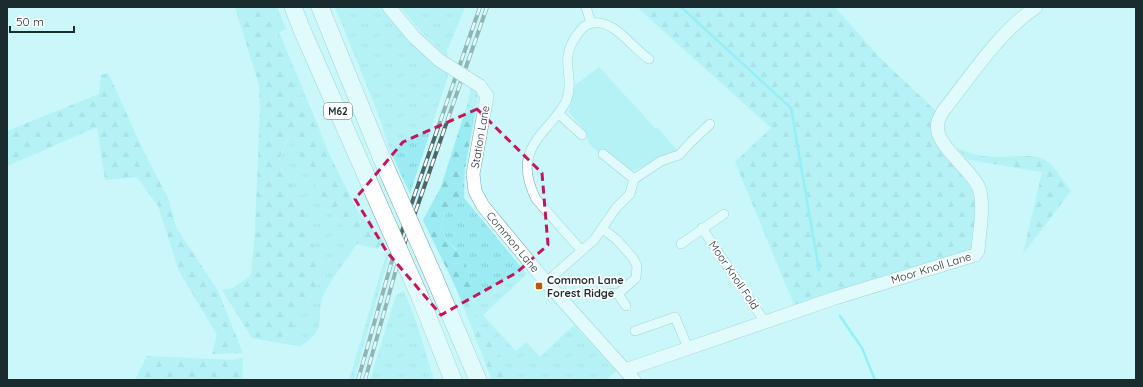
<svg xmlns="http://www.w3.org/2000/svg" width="1143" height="387" font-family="Quicksand,sans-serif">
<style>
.grass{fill:url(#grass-tufts)}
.forest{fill:url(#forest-firs)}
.park{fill:#9becf2}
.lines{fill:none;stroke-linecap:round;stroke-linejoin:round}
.stream{stroke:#5ae4ef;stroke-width:2.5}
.street-casing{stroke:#78a3a7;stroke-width:10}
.secondary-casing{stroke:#78a3a7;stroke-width:14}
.highway-casing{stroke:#78a3a7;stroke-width:18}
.street{stroke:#fff;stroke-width:9}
.secondary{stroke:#fff;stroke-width:13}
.highway{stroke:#fff;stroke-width:17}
.rail-casing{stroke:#4c6567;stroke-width:4}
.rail{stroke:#fff;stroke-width:2.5;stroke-dasharray:8;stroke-linecap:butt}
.secondary-bridge-casing{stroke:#78a3a7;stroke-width:14;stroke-linecap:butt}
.highway-bridge-casing{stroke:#78a3a7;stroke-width:18;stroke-linecap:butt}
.secondary-bridge{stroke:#fff;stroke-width:13}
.highway-bridge{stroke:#fff;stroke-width:17}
.marked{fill:none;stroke:#c2185b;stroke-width:3;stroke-dasharray:8 5;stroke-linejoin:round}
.poi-dot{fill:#b75a06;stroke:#fff;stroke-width:1.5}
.labels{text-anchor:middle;stroke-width:3.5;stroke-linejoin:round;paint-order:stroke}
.shield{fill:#fff;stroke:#5f6b6d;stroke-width:1}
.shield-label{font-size:10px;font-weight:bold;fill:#1b2c2e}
.street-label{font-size:11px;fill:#1b2c2e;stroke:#fff}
.poi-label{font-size:11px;font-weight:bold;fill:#1b2c2e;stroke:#fff;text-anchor:start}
</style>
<defs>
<pattern id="grass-tufts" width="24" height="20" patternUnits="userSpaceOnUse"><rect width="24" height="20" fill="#9becf2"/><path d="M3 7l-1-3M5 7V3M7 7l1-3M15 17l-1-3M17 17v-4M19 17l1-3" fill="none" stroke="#85cbd0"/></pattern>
<pattern id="forest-firs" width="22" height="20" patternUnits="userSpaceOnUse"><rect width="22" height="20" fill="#9becf2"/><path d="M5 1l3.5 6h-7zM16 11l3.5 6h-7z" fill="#85cbd0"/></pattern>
</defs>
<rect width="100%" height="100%" fill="#c9f7fa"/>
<!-- grass -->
<g class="grass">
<polygon points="264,7 277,7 286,29 279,32 330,155 293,81"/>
<polygon points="335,7 382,7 395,24 448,72 448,76 410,194 389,148 379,116"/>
<polygon points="400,7 465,7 447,51 447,57 424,35"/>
<path d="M290,135L327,206L357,244C349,256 327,285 323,296C315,321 329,327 301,346L279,343L292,330L325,270L311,240L301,197L277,164Z"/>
<path d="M465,166L464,198L527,274L483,315L516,351L526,342L540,357L574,325L616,371L607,380H512L476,316L474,297L455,248L446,239L441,228L443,215C462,198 461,190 465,166Z"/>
<polygon points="387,251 389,256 354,380 349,380"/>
<polygon points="404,291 416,321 434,380 370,380 396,295"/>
</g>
<!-- forest -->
<g class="forest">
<polygon points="235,7 264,7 293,81 357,210 383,242 377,249 357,244 327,206 289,136 277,164 301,197 311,240 325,270 292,330 279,343 252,338 222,290 233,288 251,275 255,229 260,110 259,85"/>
<path d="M637,7H835L879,57L937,112C915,139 966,170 973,193C978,208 972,236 970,252C910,265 853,287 795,307L735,162L771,128Z"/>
<polygon points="108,73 145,154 168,198 176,227 218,291 243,353 212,354 217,335 179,271 158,206 137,177 105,180 97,127 7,166 7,131 99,94 101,75"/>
<polygon points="470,88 476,91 478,98 460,196 455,204 443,215 441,228 446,239 465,261 474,297 476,316 512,380 492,380 456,288 423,220 441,187 469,99"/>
<path d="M956,148C969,153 982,157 996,157C1011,158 1031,152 1045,160C1055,166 1063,181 1071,191L1023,254L1042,172L969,160Z"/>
<polygon points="147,356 235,360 243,357 242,380 135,380"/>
</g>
<!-- park -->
<polygon class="park" points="599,67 655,128 658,128 676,149 676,151 633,171 622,166 602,150 597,151 589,144 586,132 569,112 575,85"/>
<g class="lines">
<!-- stream -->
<g class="stream">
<polyline points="681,7 791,108 819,270"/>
<polyline points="840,316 862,348 875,380"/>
</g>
<!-- street casing -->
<g class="street-casing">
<g id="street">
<polyline points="586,7 591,23"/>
<polyline points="559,114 582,135"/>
<polyline points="603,154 634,179"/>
<polyline points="702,228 765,322"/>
<polyline points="603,229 617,240 633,258 637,266 636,278 618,294"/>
<polyline points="681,244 724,214"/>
<path d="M581,250L536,199C521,169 525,150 548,126C555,117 563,110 567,99C575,74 558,61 577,35C581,29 585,24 593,23C614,19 633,49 649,59"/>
<polyline points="546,282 594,240 616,208 630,194 634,179 661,161 679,155 691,142 710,124"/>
<polyline points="610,293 618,294 626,306"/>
<polyline points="635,331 675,317 688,348"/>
</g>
</g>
<!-- secondary casing -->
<g class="secondary-casing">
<g id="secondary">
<polyline points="389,7 414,37 439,60"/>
<polyline points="480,86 487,96 473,174 475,191 483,206 546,282 634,380"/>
<path d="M625,370L835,298L975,255L978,251C979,232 985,206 979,188C971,168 932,144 938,122C939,118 942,114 943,111C972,75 998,33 1036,7"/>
</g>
</g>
<!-- highway casing -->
<g class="highway-casing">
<g id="highway">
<polyline points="293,7 302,30 383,214"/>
<polyline points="320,7 382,159"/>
<polyline points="434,277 478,380"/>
<polyline points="420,297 453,380"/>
</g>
</g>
<!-- street -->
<use href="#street" class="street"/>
<!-- secondary -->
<use href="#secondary" class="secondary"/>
<!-- highway -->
<use href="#highway" class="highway"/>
<!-- rail casing -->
<g class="rail-casing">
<g id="rail">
<polyline points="358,380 393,257 480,7"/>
<polyline points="365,380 399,259 487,7"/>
</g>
</g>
<!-- rail -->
<use href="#rail" class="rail"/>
<!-- secondary-bridge casing -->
<g class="secondary-bridge-casing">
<polyline id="secondary-bridge" points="439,60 480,86"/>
</g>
<!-- highway-bridge casing -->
<g class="highway-bridge-casing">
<g id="highway-bridge">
<polyline points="382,159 434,277"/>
<polyline points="383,214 420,297"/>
</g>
</g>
<!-- secondary-bridge -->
<use href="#secondary-bridge" class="secondary-bridge"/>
<!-- highway-bridge -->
<use href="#highway-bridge" class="highway-bridge"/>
</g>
<!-- marked area -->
<path d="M0 0H1143V387H0ZM477,109L542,173L548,245L516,273L441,315L387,252L355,199L403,142Z" fill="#c9f7fa" fill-opacity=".55" fill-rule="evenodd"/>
<path class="marked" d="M477,109L542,173L548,245L516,273L441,315L387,252L355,199L403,142Z"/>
<!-- markers -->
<rect class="poi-dot" x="535" y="282" width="8" height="8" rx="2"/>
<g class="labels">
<!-- shield labels -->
<rect class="shield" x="324" y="103" width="28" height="16" rx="3"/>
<g class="shield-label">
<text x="338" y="115">M62</text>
</g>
<!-- street labels -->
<g class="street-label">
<text transform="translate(480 137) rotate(-80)" y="4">Station Lane</text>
<text transform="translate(513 242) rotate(50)" y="4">Common Lane</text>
<text transform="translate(931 268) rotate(-17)" y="4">Moor Knoll Lane</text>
<text transform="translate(734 275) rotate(56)" y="4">Moor Knoll Fold</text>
</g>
<!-- poi labels -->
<g class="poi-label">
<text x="547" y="284">Common Lane<tspan x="547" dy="13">Forest Ridge</tspan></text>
</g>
</g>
<!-- border -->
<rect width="1143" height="387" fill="none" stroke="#1b2c2e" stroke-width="16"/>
<!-- scale -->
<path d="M10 26v6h64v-6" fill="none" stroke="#1b2c2e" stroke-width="2"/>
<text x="16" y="26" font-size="12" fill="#1b2c2e" stroke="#ffffff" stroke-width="3" paint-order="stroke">50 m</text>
</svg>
